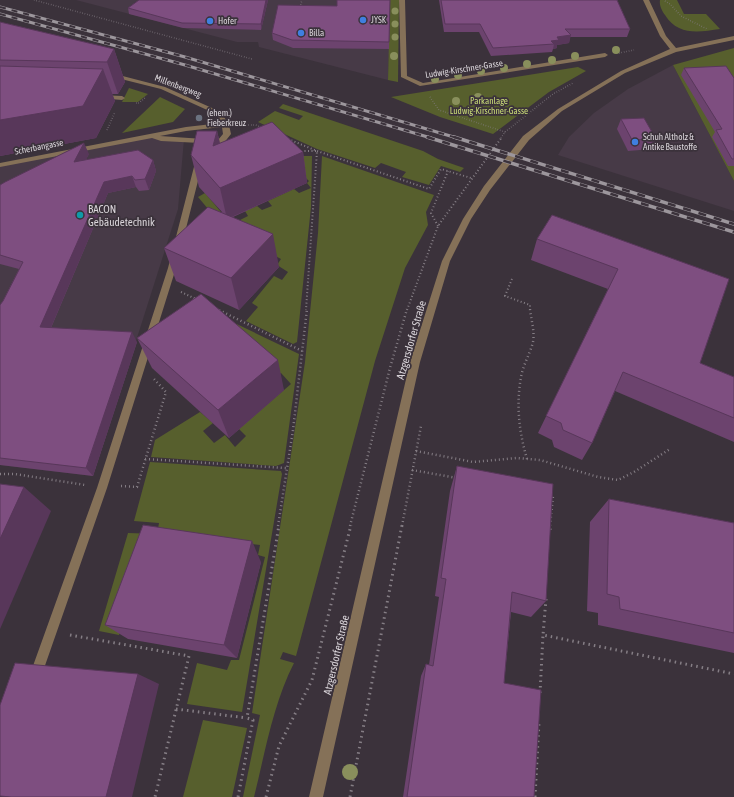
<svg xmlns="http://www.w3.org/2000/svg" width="734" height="797" font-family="'Asap Condensed',sans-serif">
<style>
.built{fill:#473a47}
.green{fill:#575f2d}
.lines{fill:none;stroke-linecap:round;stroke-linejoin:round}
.path-far3{stroke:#857e85;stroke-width:1.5;stroke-dasharray:0.5 2;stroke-linecap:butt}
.path-far2{stroke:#857e85;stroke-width:2;stroke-dasharray:1 2.5;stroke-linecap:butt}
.path-far1{stroke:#857e85;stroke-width:2.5;stroke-dasharray:1 3;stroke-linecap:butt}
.path{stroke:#857e85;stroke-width:3;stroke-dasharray:1.5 4;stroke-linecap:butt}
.minor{fill:#857158;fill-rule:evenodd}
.rail-far1-casing{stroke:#9c969c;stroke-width:3}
.rail-casing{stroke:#9c969c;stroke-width:3.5}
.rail-far1{stroke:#3b323b;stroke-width:2;stroke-dasharray:6;stroke-linecap:butt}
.rail{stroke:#3b323b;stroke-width:2.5;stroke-dasharray:8;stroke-linecap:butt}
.tree{fill:#898f5c}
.wall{fill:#6c436e}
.shaded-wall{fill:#58375a}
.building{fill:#7e4e80;stroke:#58375a}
.shop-dot{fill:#3f7fe0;stroke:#3b323b;stroke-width:1.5}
.worship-dot{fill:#6b7280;stroke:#3b323b;stroke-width:1.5}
.culture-dot{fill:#0f9aa8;stroke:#3b323b;stroke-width:1.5}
.labels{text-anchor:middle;stroke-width:3.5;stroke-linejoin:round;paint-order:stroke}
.far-poi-label{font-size:9px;fill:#dad5da;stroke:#3b323b;text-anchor:start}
.far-street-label{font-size:9px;fill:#dad5da;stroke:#3b323b}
.far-park-label{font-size:9px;fill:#c9db77;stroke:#3b323b}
.poi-label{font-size:11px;fill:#dad5da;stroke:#3b323b;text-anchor:start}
.street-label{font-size:11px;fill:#dad5da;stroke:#3b323b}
</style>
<rect width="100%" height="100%" fill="#3b323b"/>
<!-- built -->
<g class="built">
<polygon points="76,0 391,0 388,80 259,47 258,42 237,42"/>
<polygon points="673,65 734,181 734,211 558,155 569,137 594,113 628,89"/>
<polygon points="152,136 184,139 178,209 93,476 0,465 0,165"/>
</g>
<!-- green -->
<g class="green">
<polygon points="390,0 399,0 398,82 388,80"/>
<path d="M660,0H677L684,14H706L720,29C699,32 678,36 665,15C662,11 659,5 660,0Z"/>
<polygon points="734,48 734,181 673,65"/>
<polygon points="578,67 586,71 549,92 493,134 440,117 391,97"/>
<polygon points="129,88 148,94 138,102 122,102"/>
<polygon points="160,97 185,109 173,122 122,133"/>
<polygon points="283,104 423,151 438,159 464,168 460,172 441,166 429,185 402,177 406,172 381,163 375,168 317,149 258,122 275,111 299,120 303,116 279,108"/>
<polygon points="292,156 312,156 311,207 297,342 293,344 246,321 258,307 252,303 274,276 282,280 288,272 277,265 281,259 225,229 198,197 205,193 221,212 216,215 238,221 248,216 245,211 257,206 262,210 272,206 268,201 294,189 299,193 311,188 307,183 309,181 286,159"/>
<path d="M322,156L434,195L426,212L428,225L405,268L375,361L296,656L283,652L280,659L294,663C273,704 265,753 254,797H243L260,715L252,713L305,362L318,233Z"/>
<polygon points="222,317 299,354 284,463 276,466 151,457 155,440 200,412 213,423 203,431 214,443 225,435 235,447 246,436 239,429 291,384 281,373 273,379"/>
<polygon points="150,462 281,471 282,474 242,712 187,704 197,663 227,670 231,660 239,660 265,557 258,555 260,545 244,543 127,613 119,635 99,631 128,533 157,534 159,523 134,521"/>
<polygon points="203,720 247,728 232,797 183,797"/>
</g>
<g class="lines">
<!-- path-far3 -->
<g class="path-far3">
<polyline points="34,0 252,59"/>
<polyline points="665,1 670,4 681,16 707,29"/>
<polyline points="300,7 302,0"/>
<polyline points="619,53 634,50"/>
<polyline points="430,97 439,110 505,132"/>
<polyline points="136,103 139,103 145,98"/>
<polyline points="241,125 256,125 262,128"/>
<polyline points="107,130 115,112"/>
<polyline points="501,138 505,132 553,94 573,83"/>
</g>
<!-- path-far2 -->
<g class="path-far2">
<polyline points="288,139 317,151 429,189 441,169 471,178"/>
<polyline points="301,151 317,151 306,310"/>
<polyline points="438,226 431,213 448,171"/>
<polyline points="512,279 505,296 530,305 530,310"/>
<polyline points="181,292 198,300"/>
<polyline points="407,310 438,226 502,137"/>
</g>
<!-- path-far1 -->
<g class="path-far1">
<polyline points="219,310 302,351"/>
<polyline points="416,451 473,462 517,458 540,460 598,477 618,480 634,472 670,449"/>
<polyline points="145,459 286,468"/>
<path d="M527,459C519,432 516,405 521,377C523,365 530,354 533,342C535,331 531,320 530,309"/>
<polyline points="412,470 457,478"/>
<polyline points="0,474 15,474 85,485"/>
<polyline points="121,486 137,487 166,392 154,379"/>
<polyline points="550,495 553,496 550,526"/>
<polyline points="278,526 293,430 307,309"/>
<polyline points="350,526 390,368 407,309"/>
<polyline points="402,526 421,426"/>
</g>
<!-- path -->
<g class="path">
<polyline points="550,530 550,525"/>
<polyline points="546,599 543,635 734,674"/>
<polyline points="70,635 189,656 155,797"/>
<polyline points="540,693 543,635"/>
<polyline points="176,709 247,718"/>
<polyline points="238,797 253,720 247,718 279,525"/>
<polyline points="266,797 279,746 312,680 351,525"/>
<polyline points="350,797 402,525"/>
<polyline points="535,797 539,722"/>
</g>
<!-- minor -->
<g class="minor">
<polygon points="399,0 405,0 407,76 423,83 605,53 608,55 605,57 420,86 401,77"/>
<polygon points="643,0 649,0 666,36 676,48 734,36 734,40 676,52 625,73 562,111 529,140 490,190 471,219 450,261 420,362 323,797 309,797 410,362 442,261 463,219 484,186 523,136 558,109 621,71 670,49 660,36"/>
<path d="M111,73L165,87L221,112L229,125L231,134L223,144H220L161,141L152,138L0,167V163L186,127L221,123L216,114L161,89L109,76L108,75ZM222,127L223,134L218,140L160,136L186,131Z"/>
<polygon points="100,95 122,96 125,98 122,100 98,98 97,97"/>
<polygon points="196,159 199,159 203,161 176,268 107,488 41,677 40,682 35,683 30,682 29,677 97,488 168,268"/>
</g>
<!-- rail-far1 casing -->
<g class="rail-far1-casing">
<g id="rail-far1">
<polyline points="0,7 185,57 457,138"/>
<polyline points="0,14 185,65 431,138"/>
</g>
</g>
<!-- rail casing -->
<g class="rail-casing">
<g id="rail">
<polyline points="427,137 734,232"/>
<polyline points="454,137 734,224"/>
</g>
</g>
<!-- rail-far1 -->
<use href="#rail-far1" class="rail-far1"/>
<!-- rail -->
<use href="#rail" class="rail"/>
</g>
<!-- trees -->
<g class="tree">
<circle cx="395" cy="11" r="3.5"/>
<circle cx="395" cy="24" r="3.5"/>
<circle cx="395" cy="37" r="3.5"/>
<circle cx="616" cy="50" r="4"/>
<circle cx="394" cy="56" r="4"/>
<circle cx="575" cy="56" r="4"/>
<circle cx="552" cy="60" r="4"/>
<circle cx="527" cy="64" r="4"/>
<circle cx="504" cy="68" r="4"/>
<circle cx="481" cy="71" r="4"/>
<circle cx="458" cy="75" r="4"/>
<circle cx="435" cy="79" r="4"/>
<circle cx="478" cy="97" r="4"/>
<circle cx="456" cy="101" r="4"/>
<circle cx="350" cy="772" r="8"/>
</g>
<!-- wall -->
<g class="wall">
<polygon points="139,0 268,0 261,30 183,28 129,14 128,8"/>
<polygon points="390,0 389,49 293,48 273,40 272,33 337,6"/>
<polygon points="439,0 617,0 630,29 627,37 570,37 569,43 557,45 557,48 553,49 552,52 491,56 479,32 444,32"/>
<polygon points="0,22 114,49 125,82 118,94 112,94 115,101 96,138 0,156"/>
<polygon points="684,68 734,78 734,166 728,166 712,137 715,132 681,75"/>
<polygon points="621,119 656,139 652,149 628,151 617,129"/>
<polygon points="217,131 220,143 303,152 307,183 233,217 279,267 239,310 176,281 164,248 222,212 199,187 191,155"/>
<polygon points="89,154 86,159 153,160 156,171 149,190 139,191 136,187 108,193 51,328 137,342 93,476 0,465 0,305 3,301 19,269 0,264 0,185"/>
<polygon points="537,239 729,279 700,363 734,377 734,442 615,391 592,443 582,460 554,447 552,440 538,433 608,289 531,260"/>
<polygon points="137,338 284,390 229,438 152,368"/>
<polygon points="457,466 546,601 531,617 511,612 504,683 534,797 403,797 421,676 426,664 429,665 439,597 435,596 450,491"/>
<polygon points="609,499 734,523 734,653 598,625 598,613 587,611 590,522"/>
<polygon points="261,562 237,658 128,639 105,625"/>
</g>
<!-- shaded-wall -->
<g class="shaded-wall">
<polygon points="266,0 268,0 261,30 261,24"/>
<polygon points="571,35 569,43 557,45 557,48 553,49 554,44 551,41 557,37"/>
<polygon points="114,49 125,82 118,94 107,62"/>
<polygon points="103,69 115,101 96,138 0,156 0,120"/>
<polygon points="217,131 224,162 213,146"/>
<polygon points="84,143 89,154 79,173 74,162"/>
<polygon points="303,152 307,183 227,219 220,188"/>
<polygon points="153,160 156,171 149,190 145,179"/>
<polygon points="132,176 136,187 108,193 47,337 40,327 104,182"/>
<polygon points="273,234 279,267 239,310 231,278"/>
<polygon points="132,332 137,342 93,476 86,468"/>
<polygon points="278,360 284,390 229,438 218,410"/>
<polygon points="24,487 51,511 0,629 0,539"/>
<polygon points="252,541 261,562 237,658 224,645"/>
<polygon points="138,674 159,684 132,797 106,797"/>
</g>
<!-- building -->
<g class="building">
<polygon points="139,0 266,0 261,24 182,23 128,8"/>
<polygon points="337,0 390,0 389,42 292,40 272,33 278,5 337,6"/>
<polygon points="441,0 617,0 630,29 565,29 571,35 557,37 559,40 551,41 554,44 493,48 480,24 445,24"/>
<polygon points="0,22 114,49 107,62 0,60"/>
<polygon points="0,66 103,69 83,106 0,120"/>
<polygon points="726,66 734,78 734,159 732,159 716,130 722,129 684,68"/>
<polygon points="644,118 656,139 632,140 621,119"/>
<polygon points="272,122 303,152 220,188 191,155 197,131 217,131 213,146"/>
<polygon points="84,143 74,162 138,150 153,160 145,179 135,180 132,176 104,182 40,327 132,332 86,468 0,458 0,305 3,301 23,262 0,255 0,185 5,182"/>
<polygon points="208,207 273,234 231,278 164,248"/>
<polygon points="552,215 729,279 700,363 734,377 734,418 623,372 592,443 563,430 561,423 546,416 618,269 537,239"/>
<polygon points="201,294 278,360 218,410 137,338"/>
<polygon points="457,466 553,484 546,601 512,592 504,683 541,690 534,797 407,797 426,664 433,666 446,579 441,578"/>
<polygon points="0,484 24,487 0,539"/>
<polygon points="609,499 734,523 734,633 620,609 619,597 607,594"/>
<polygon points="143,525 252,541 224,645 105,625"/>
<polygon points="15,663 138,674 106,797 11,797 0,796 0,705"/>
</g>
<!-- markers -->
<g class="shop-dot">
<circle cx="363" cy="20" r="4"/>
<circle cx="210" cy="21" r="4"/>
<circle cx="301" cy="33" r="4"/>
<circle cx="635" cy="142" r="4"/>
</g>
<circle class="worship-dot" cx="199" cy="118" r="4"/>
<circle class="culture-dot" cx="80" cy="215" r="4"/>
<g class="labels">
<!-- far-poi labels -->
<g class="far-poi-label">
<text x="371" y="23">JYSK</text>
<text x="218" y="24">Hofer</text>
<text x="309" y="36">Billa</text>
<text x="207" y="116">(ehem.)<tspan x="207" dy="10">Fieberkreuz</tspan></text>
<text x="643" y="140">Schuh Altholz &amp;<tspan x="643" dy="10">Antike Baustoffe</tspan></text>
</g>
<!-- far-street labels -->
<g class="far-street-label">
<text transform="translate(464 69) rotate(-9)" y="3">Ludwig-Kirschner-Gasse</text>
<text transform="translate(178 86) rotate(21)" y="3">Millenbergweg</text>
<text transform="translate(39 147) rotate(-11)" y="3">Scherbangasse</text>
</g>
<!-- far-park labels -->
<g class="far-park-label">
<text x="489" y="104">Parkanlage<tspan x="489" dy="10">Ludwig-Kirschner-Gasse</tspan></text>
</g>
<!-- poi labels -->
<g class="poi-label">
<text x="88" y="213">BACON<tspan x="88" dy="13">Gebäudetechnik</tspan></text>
</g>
<!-- street labels -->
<g class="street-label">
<text transform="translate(411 340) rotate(-74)" y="4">Atzgersdorfer Straße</text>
<text transform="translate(336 655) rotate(-77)" y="4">Atzgersdorfer Straße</text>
</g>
</g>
</svg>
